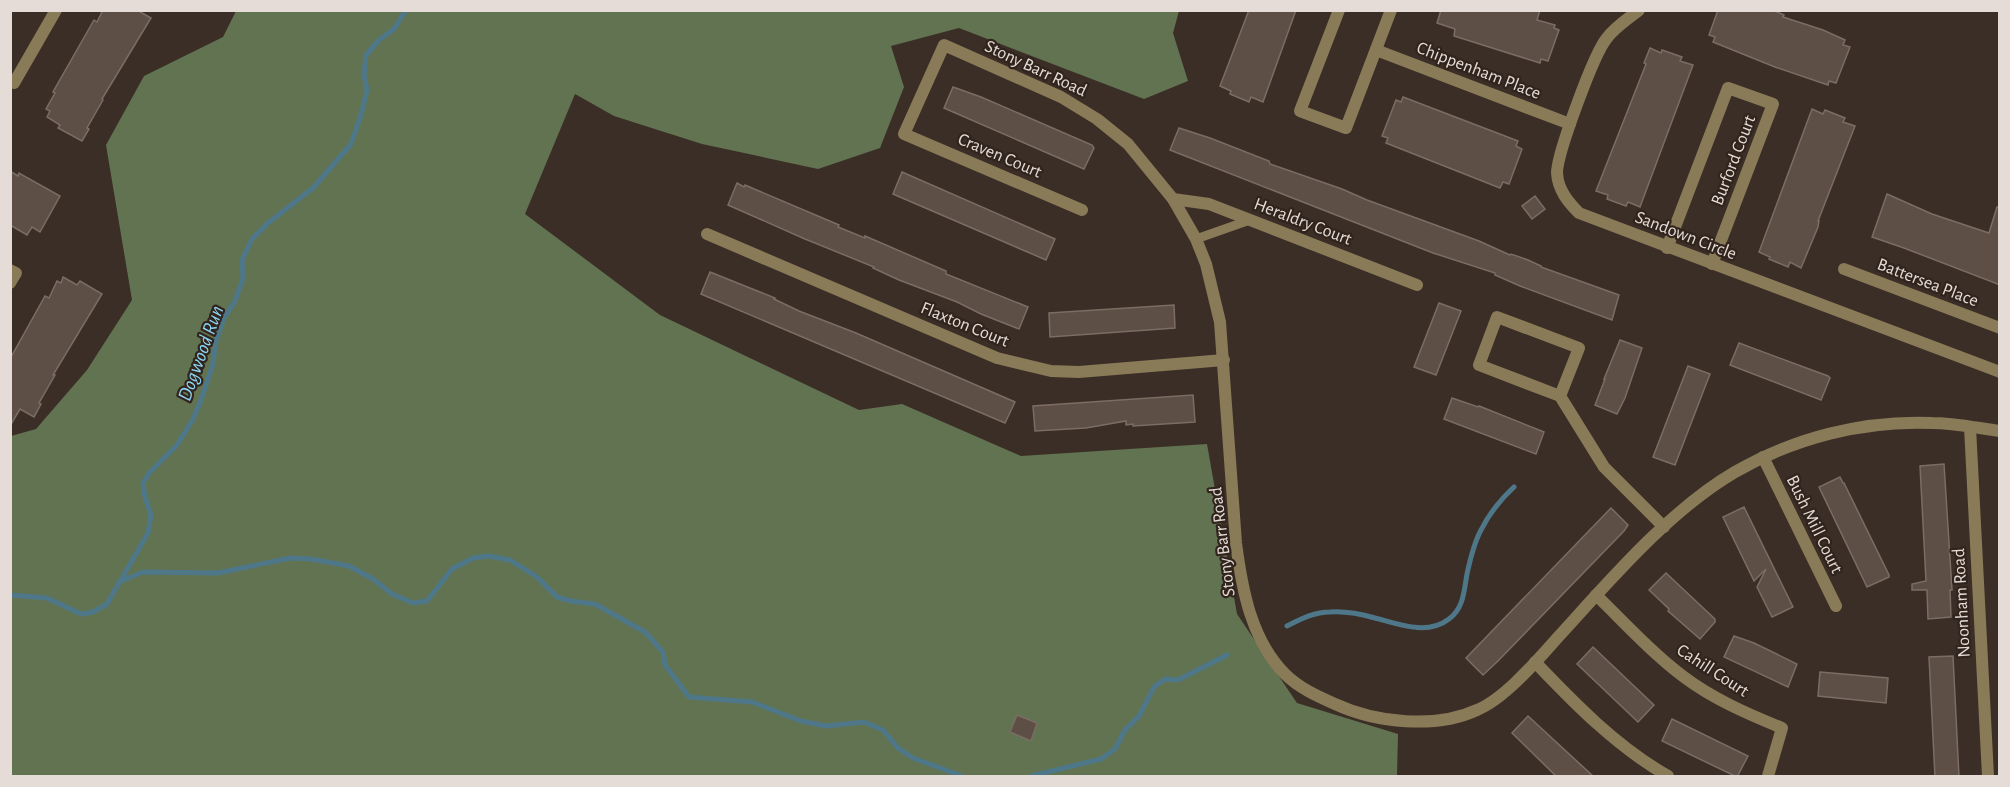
<svg xmlns="http://www.w3.org/2000/svg" width="2010" height="787" font-family="'Alegreya Sans',sans-serif">
<style>
.forest{fill:#627351}
.lines{fill:none;stroke-linecap:round;stroke-linejoin:round}
.stream{stroke:#4e788a;stroke-width:5}
.building{fill:#5d4f46;stroke:#7b6d63;stroke-width:1.5}
.lane{stroke:#897a58;stroke-width:9}
.street{stroke:#897a58;stroke-width:12}
.labels{text-anchor:middle;stroke-width:4.5;stroke-linejoin:round;paint-order:stroke}
.street-label{font-size:18px;fill:#e5dcd7;stroke:#31241c}
.water-label{font-size:20px;font-style:italic;fill:#8cd5f4;stroke:#31241c}
</style>
<rect width="100%" height="100%" fill="#3b2e26"/>
<!-- forest -->
<polygon class="forest" points="236,11 1179,11 1173,33 1188,81 1144,99 959,28 891,46 904,87 880,148 818,169 702,144 614,116 575,94 525,214 660,315 859,410 902,404 1021,456 1207,444 1237,614 1297,703 1398,734 1397,776 11,776 11,436 36,429 87,370 132,300 106,145 144,76 223,37"/>
<g class="lines">
<!-- stream -->
<g class="stream">
<polyline points="119,582 143,572 218,573 290,558 311,559 349,566 373,579 392,594 413,603 427,601 452,569 473,558 489,556 510,560 537,577 557,597 571,601 595,604 645,632 663,652 665,665 689,697 752,702 801,721 826,726 864,722 883,730 898,748 913,758 962,776"/>
<polyline points="10,595 47,598 81,614 93,612 107,604 148,533 151,515 145,497 143,483 149,473 177,445 193,419 201,400 213,364 216,341 224,318 235,301 243,278 242,260 252,239 268,223 313,188 351,144 361,115 367,90 364,75 366,55 379,40 394,29 406,10"/>
<path d="M1287,626C1301,619 1314,612 1330,612C1344,611 1361,614 1375,618C1398,624 1427,636 1449,619C1464,608 1464,590 1467,574C1470,560 1474,543 1481,530C1489,514 1501,499 1514,487"/>
<polyline points="1031,776 1101,759 1115,749 1125,730 1139,716 1154,687 1165,679 1178,680 1227,655"/>
</g>
</g>
<!-- building -->
<g class="building">
<polygon points="103,10 137,10 151,18 102,99 103,100 87,128 89,129 82,141 58,128 60,125 47,117 50,111 46,109 55,93 53,92 94,20 97,22"/>
<polygon points="1249,10 1296,10 1263,102 1251,97 1249,102 1230,94 1231,91 1220,86"/>
<polygon points="1441,10 1540,10 1537,20 1555,25 1554,28 1559,30 1548,61 1541,59 1540,63 1454,36 1455,29 1437,23"/>
<polygon points="1718,10 1773,10 1784,15 1783,17 1823,30 1845,40 1843,45 1850,47 1836,83 1829,81 1828,85 1775,67 1713,42 1715,37 1709,35"/>
<polygon points="1650,48 1661,53 1662,50 1682,57 1680,61 1693,65 1640,207 1628,202 1626,206 1607,199 1608,195 1596,191 1646,64 1644,63"/>
<polygon points="953,87 981,97 1092,145 1094,148 1084,169 944,108"/>
<polygon points="1403,97 1518,141 1516,146 1522,149 1509,184 1503,182 1500,188 1386,143 1388,138 1382,136 1396,100 1401,102"/>
<polygon points="1812,109 1823,114 1825,110 1845,118 1843,122 1855,126 1818,221 1819,221 1818,227 1801,268 1790,262 1788,267 1769,259 1770,257 1759,252"/>
<polygon points="1179,128 1210,138 1269,161 1270,164 1342,189 1367,200 1479,241 1510,255 1511,254 1528,260 1541,266 1541,267 1619,295 1612,320 1520,286 1495,275 1495,273 1433,253 1170,150"/>
<polygon points="10,171 18,176 19,173 60,196 40,232 32,227 27,235 10,225"/>
<polygon points="902,172 1055,239 1046,260 893,194"/>
<polygon points="737,183 744,187 745,185 839,225 838,227 865,238 865,236 946,271 946,274 1028,307 1019,329 981,314 957,302 899,280 873,268 874,267 805,239 728,205"/>
<polygon points="1887,194 1932,214 1989,233 1997,207 2000,208 2000,285 1904,248 1872,237"/>
<polygon points="1535,196 1545,209 1532,219 1522,206"/>
<polygon points="710,272 775,298 774,299 799,311 856,333 1015,402 1005,423 701,294"/>
<polygon points="63,277 77,285 80,281 102,294 53,375 55,375 39,403 41,404 34,417 20,409 10,426 10,359 45,296 49,298 57,281 61,283"/>
<polygon points="1439,303 1461,311 1436,375 1414,367"/>
<polygon points="1174,305 1175,328 1050,337 1049,313"/>
<polygon points="1620,340 1642,348 1625,398 1617,414 1595,405 1605,379 1604,379"/>
<polygon points="1739,343 1828,376 1830,378 1821,400 1730,365"/>
<polygon points="1688,366 1710,374 1675,465 1653,457"/>
<polygon points="1193,395 1195,422 1133,426 1133,424 1126,425 1126,421 1086,428 1035,431 1033,406"/>
<polygon points="1452,398 1478,407 1479,406 1544,432 1536,454 1444,419"/>
<polygon points="1944,464 1952,590 1950,590 1951,617 1928,619 1927,590 1912,590 1912,584 1926,581 1920,466"/>
<polygon points="1840,477 1843,483 1844,483 1889,575 1889,577 1867,587 1819,487"/>
<polygon points="1744,507 1793,607 1772,617 1757,587 1766,569 1754,581 1723,517"/>
<polygon points="1611,508 1628,525 1624,531 1498,661 1483,675 1466,658"/>
<polygon points="1666,573 1715,619 1715,622 1700,639 1668,611 1669,609 1649,590"/>
<polygon points="1734,636 1754,643 1797,664 1788,687 1724,657"/>
<polygon points="1593,647 1654,705 1638,722 1577,664"/>
<polygon points="1953,656 1959,777 1935,777 1929,657"/>
<polygon points="1820,672 1888,678 1886,703 1818,696"/>
<polygon points="1017,715 1037,723 1031,741 1010,732"/>
<polygon points="1528,716 1594,777 1557,777 1512,733"/>
<polygon points="1672,719 1748,756 1737,777 1662,741"/>
</g>
<g class="lines">
<!-- lane -->
<polyline class="lane" points="1196,239 1250,220"/>
<!-- street -->
<g class="street">
<polyline points="1339,10 1300,111 1346,128 1391,10"/>
<path d="M1639,10C1628,19 1615,27 1607,38C1594,53 1557,154 1557,173C1558,190 1568,202 1579,213L2000,372"/>
<polyline points="1376,50 1570,124"/>
<polyline points="10,81 14,83 56,10"/>
<polyline points="1173,199 1209,204 1417,285"/>
<path d="M1082,210L904,134L944,45L1061,97L1097,119L1128,144L1173,199L1196,239L1206,264L1220,322L1236,543C1242,589 1251,640 1285,674C1299,688 1317,696 1335,704C1376,723 1436,729 1477,710C1506,698 1539,658 1560,635C1611,579 1670,510 1735,472C1794,438 1863,420 1932,423C1954,423 1977,428 2000,431"/>
<polyline points="707,234 997,358 1051,371 1079,372 1224,360"/>
<polyline points="1667,248 1728,88 1773,104 1712,264"/>
<polyline points="1844,269 2000,328"/>
<polyline points="10,270 16,273 10,283"/>
<polyline points="1560,396 1579,348 1497,317 1479,365 1560,396 1604,467 1664,527"/>
<polyline points="1970,427 1988,776"/>
<polyline points="1763,457 1836,606"/>
<path d="M1596,595C1625,623 1652,653 1684,677C1713,699 1748,714 1782,728L1768,776"/>
<path d="M1535,662C1575,704 1617,747 1668,776"/>
</g>
</g>
<g class="labels">
<!-- street labels -->
<g class="street-label">
<text transform="translate(1036 68) rotate(25)" y="6">Stony Barr Road</text>
<text transform="translate(1479 70) rotate(21)" y="6">Chippenham Place</text>
<text transform="translate(1000 155) rotate(23)" y="6">Craven Court</text>
<text transform="translate(1733 160) rotate(-69)" y="6">Burford Court</text>
<text transform="translate(1303 221) rotate(21)" y="6">Heraldry Court</text>
<text transform="translate(1686 235) rotate(21)" y="6">Sandown Circle</text>
<text transform="translate(1928 282) rotate(21)" y="6">Battersea Place</text>
<text transform="translate(965 324) rotate(22)" y="6">Flaxton Court</text>
<text transform="translate(1815 524) rotate(64)" y="6">Bush Mill Court</text>
<text transform="translate(1222 542) rotate(-97)" y="6">Stony Barr Road</text>
<text transform="translate(1961 603) rotate(-93)" y="6">Noonham Road</text>
<text transform="translate(1713 670) rotate(33)" y="6">Cahill Court</text>
</g>
<!-- water labels -->
<g class="water-label">
<text transform="translate(200 353) rotate(-70)" y="7">Dogwood Run</text>
</g>
</g>
<!-- border -->
<rect width="2010" height="787" fill="none" stroke="#e5dcd7" stroke-width="24"/>
</svg>
